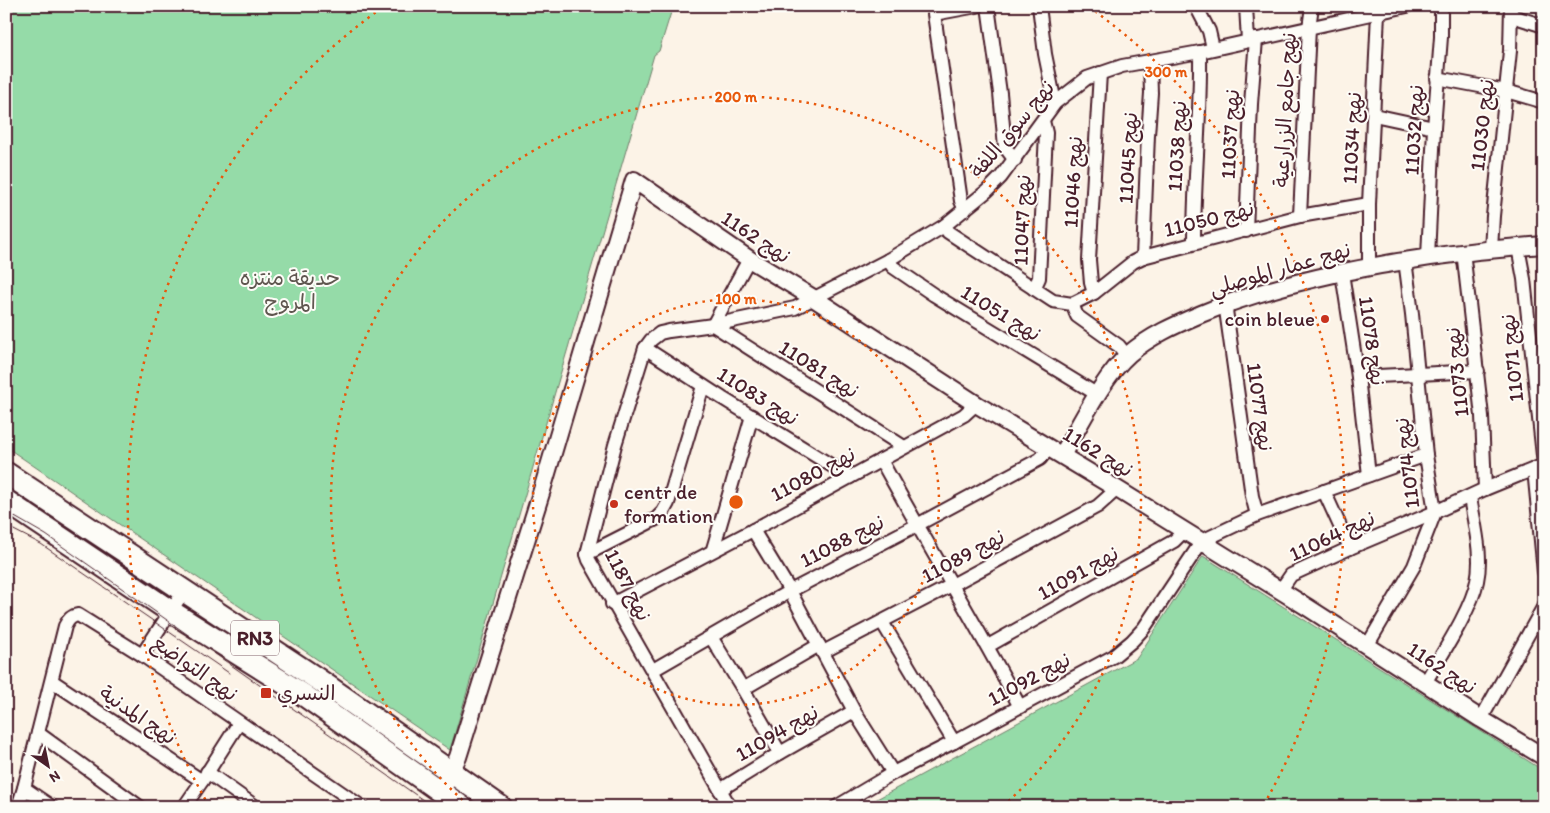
<svg xmlns="http://www.w3.org/2000/svg" width="1550" height="813" font-family="Itim,'Playpen Sans Arabic',sans-serif">
<style>
.green{fill:#95dba8;stroke:#707d6a}
.lines{fill:none;stroke-linecap:round;stroke-linejoin:round}
.minor-casing{stroke:#4a1f2b;stroke-width:16}
.tertiary-casing{stroke:#4a1f2b;stroke-width:20}
.trunk-casing{stroke:#4a1f2b;stroke-width:25}
.minor{stroke:#fdfcf7;stroke-width:12}
.tertiary{stroke:#fdfcf7;stroke-width:16}
.trunk{stroke:#fdfcf7;stroke-width:21}
.tram{stroke:#4a1f2b;stroke-width:1}
.ring{fill:none;stroke:#e8590c;stroke-width:2.5;stroke-dasharray:2.5 5}
.poi-dot{fill:#c8321e;stroke:#fdfcf7;stroke-width:2}
.labels{text-anchor:middle;stroke-width:4;stroke-linejoin:round;paint-order:stroke}
.shield{fill:#fdfcf7;stroke:#806168;stroke-width:1}
.shield-label{font-size:20px;font-weight:bold;fill:#4a1f2b}
.street-label{font-size:21px;fill:#4a1f2b;stroke:#fdfcf7}
.park-label{font-size:21px;fill:#605750;stroke:#fdfcf7}
.poi-label{font-size:21px;fill:#4a1f2b;stroke:#fdfcf7;text-anchor:start}
.centre{fill:#e8590c;stroke:#fdfcf7;stroke-width:2.5}
.ring-label{font-size:15px;text-anchor:middle;font-weight:bold;fill:#e8590c;stroke:#fdfcf7;stroke-width:4;stroke-linejoin:round;paint-order:stroke}
</style>
<rect width="100%" height="100%" fill="#fcf3e7"/>
<filter id="ink" filterUnits="userSpaceOnUse"><feTurbulence type="fractalNoise" baseFrequency=".02" numOctaves="2"/><feDisplacementMap in="SourceGraphic" scale="10" xChannelSelector="R" yChannelSelector="G"/><feConvolveMatrix kernelMatrix="1 2 1 2 8 2 1 2 1" color-interpolation-filters="sRGB"/></filter>
<g filter="url(#ink)">
<!-- green -->
<g class="green">
<polygon points="6,6 673,6 659,51 654,55 450,750 6,447"/>
<polygon points="1203,556 1544,771 1544,807 862,807 1137,658"/>
</g>
<g class="lines">
<!-- minor casing -->
<g class="minor-casing">
<g id="minor">
<polyline points="988,6 1000,93 1005,147 1015,160"/>
<polyline points="1039,6 1045,54 1055,103"/>
<polyline points="1196,6 1209,31 1213,48"/>
<polyline points="1246,6 1248,41"/>
<polyline points="1512,16 1544,26"/>
<polyline points="1437,78 1506,91 1544,102"/>
<polyline points="1374,115 1434,128"/>
<polyline points="965,210 961,201 934,14 977,6"/>
<polyline points="1300,216 1309,28 1312,6"/>
<polyline points="944,226 948,232 1053,301 1072,304 1077,316 1119,346 1127,356"/>
<polyline points="1246,231 1251,104 1256,39"/>
<path d="M1194,243C1194,179 1201,116 1200,52"/>
<polyline points="1491,249 1493,216 1510,51 1511,6"/>
<polyline points="1463,251 1482,416 1485,489"/>
<polyline points="1143,257 1148,135 1151,93 1150,62"/>
<polyline points="1428,257 1434,128 1441,37 1441,6"/>
<polyline points="749,259 713,325 904,447"/>
<polyline points="888,260 893,267 934,295 1098,395"/>
<polyline points="1369,266 1369,204 1378,13"/>
<polyline points="1342,273 1358,377 1369,475"/>
<polyline points="1034,289 1039,278 1046,133 1043,121"/>
<polyline points="1094,293 1091,283 1089,260 1100,73"/>
<polyline points="1225,303 1252,496 1257,515"/>
<polyline points="1072,304 1094,293 1133,262 1143,257 1300,216 1369,204"/>
<polyline points="645,348 722,398 850,477"/>
<polyline points="1358,377 1478,371"/>
<path d="M881,460C926,543 976,623 1020,707"/>
<polyline points="1534,469 1544,572"/>
<polyline points="1324,491 1350,548"/>
<polyline points="753,530 790,591 854,711 893,773"/>
<polyline points="713,549 752,416"/>
<polyline points="587,554 656,519 663,512 668,503 703,386"/>
<polyline points="1280,591 1291,575 1350,548 1435,512 1485,489 1544,465 1524,279 1518,247"/>
<polyline points="612,604 753,530 964,415 976,404"/>
<polyline points="882,622 954,742"/>
<polyline points="711,637 743,689 780,753"/>
<polyline points="988,646 1174,541 1184,531"/>
<polyline points="1367,646 1414,566 1435,512 1426,455 1412,314 1405,260"/>
<polyline points="823,652 952,585 1098,506 1117,489"/>
<polyline points="142,655 184,591"/>
<polyline points="653,670 790,591 917,525 1040,459 1049,448"/>
<polyline points="52,681 202,781"/>
<path d="M1425,683C1441,655 1471,611 1477,581C1483,554 1474,524 1470,497"/>
<polyline points="743,689 819,645"/>
<polyline points="1481,719 1544,606"/>
<polyline points="38,733 140,807"/>
<polyline points="207,772 256,807"/>
<polyline points="24,788 52,807"/>
<polyline points="720,790 780,753 854,711"/>
<path d="M18,807L24,788L65,626C68,620 71,616 78,615L142,655L362,807"/>
<polyline points="184,807 202,781 239,723"/>
<polyline points="730,807 589,560 587,554 615,445 645,348 651,340 660,333 669,331 713,325 795,308 888,260 944,226 987,191 1001,177 1055,103 1087,78 1122,66 1200,52 1407,6"/>
<polyline points="836,807 893,773 954,742 1114,656 1132,641 1144,628 1202,541 1257,515 1426,455"/>
</g>
</g>
<!-- tertiary casing -->
<g class="tertiary-casing">
<g id="tertiary">
<path d="M1062,455C1081,424 1102,378 1129,354C1150,336 1175,325 1201,314C1244,296 1289,284 1334,274C1405,259 1472,250 1544,245"/>
<polyline points="442,791 458,757 542,490 634,180 749,259 815,299 976,404 1117,489 1307,607 1481,719 1544,757"/>
</g>
</g>
<!-- trunk casing -->
<g class="trunk-casing">
<g id="trunk">
<polyline points="6,473 319,680 501,807"/>
<polyline points="6,501 170,611 305,696 462,807"/>
</g>
</g>
<!-- minor -->
<use href="#minor" class="minor"/>
<!-- tertiary -->
<use href="#tertiary" class="tertiary"/>
<!-- trunk -->
<use href="#trunk" class="trunk"/>
<!-- tram -->
<g class="tram">
<polyline points="6,512 46,535 433,807"/>
<polyline points="6,526 41,544 229,673"/>
</g>
</g>
</g>
<!-- distance rings -->
<g class="ring">
<circle cx="736" cy="502" r="203"/>
<path d="M468 805A405 405 0 1 1 1004 805"/>
<path d="M209 806A608 608 0 0 1 383 7M1089 7A608 608 0 0 1 1263 806"/>
</g>
<!-- markers -->
<g class="poi-dot">
<circle cx="1325" cy="319" r="5"/>
<circle cx="614" cy="504" r="5"/>
<rect x="260" y="687" width="12" height="12" rx="2.5"/>
</g>
<g class="labels">
<!-- shield labels -->
<rect class="shield" x="231" y="620.5" width="48" height="35" rx="4"/>
<g class="shield-label">
<text x="255" y="645">RN3</text>
</g>
<!-- street labels -->
<g class="street-label">
<text transform="translate(1285 110) rotate(-87)" y="7">نهج جامع الزرارعية</text>
<text transform="translate(1482 125) rotate(-84)" y="7">نهج 11030</text>
<text transform="translate(1012 129) rotate(-50)" y="7">نهج سوق اللفة</text>
<text transform="translate(1414 130) rotate(-87)" y="7">نهج 11032</text>
<text transform="translate(1230 134) rotate(-87)" y="7">نهج 11037</text>
<text transform="translate(1352 138) rotate(-87)" y="7">نهج 11034</text>
<text transform="translate(1177 146) rotate(-87)" y="7">نهج 11038</text>
<text transform="translate(1128 158) rotate(-87)" y="7">نهج 11045</text>
<text transform="translate(1073 182) rotate(-87)" y="7">نهج 11046</text>
<text transform="translate(1209 219) rotate(-14)" y="7">نهج 11050</text>
<text transform="translate(1022 220) rotate(-88)" y="7">نهج 11047</text>
<text transform="translate(756 237) rotate(33)" y="7">نهج 1162</text>
<text transform="translate(1280 269) rotate(-16)" y="7">نهج عمار الموصلي</text>
<text transform="translate(1001 313) rotate(31)" y="7">نهج 11051</text>
<text transform="translate(1372 341) rotate(82)" y="7">نهج 11078</text>
<text transform="translate(1512 358) rotate(-96)" y="7">نهج 11071</text>
<text transform="translate(819 369) rotate(32)" y="7">نهج 11081</text>
<text transform="translate(1457 372) rotate(-96)" y="7">نهج 11073</text>
<text transform="translate(758 396) rotate(32)" y="7">نهج 11083</text>
<text transform="translate(1260 407) rotate(82)" y="7">نهج 11077</text>
<text transform="translate(1098 452) rotate(31)" y="7">نهج 1162</text>
<text transform="translate(1407 463) rotate(-97)" y="7">نهج 11074</text>
<text transform="translate(813 474) rotate(-28)" y="7">نهج 11080</text>
<text transform="translate(1332 536) rotate(-25)" y="7">نهج 11064</text>
<text transform="translate(842 541) rotate(-27)" y="7">نهج 11088</text>
<text transform="translate(963 556) rotate(-28)" y="7">نهج 11089</text>
<text transform="translate(1078 573) rotate(-29)" y="7">نهج 11091</text>
<text transform="translate(628 585) rotate(63)" y="7">نهج 1187</text>
<text transform="translate(195 668) rotate(35)" y="7">نهج التواضع</text>
<text transform="translate(1442 668) rotate(33)" y="7">نهج 1162</text>
<text transform="translate(1029 679) rotate(-28)" y="7">نهج 11092</text>
<text transform="translate(138 715) rotate(34)" y="7">نهج المدنية</text>
<text transform="translate(777 733) rotate(-30)" y="7">نهج 11094</text>
</g>
<!-- park labels -->
<g class="park-label">
<text x="290" y="285">حديقة منتزه<tspan x="290" dy="24">المروج</tspan></text>
</g>
<!-- poi labels -->
<g class="poi-label">
<text x="1315" y="326" text-anchor="end">coin bleue</text>
<text x="624" y="499">centr de<tspan x="624" dy="24">formation</tspan></text>
<text x="277" y="700">النسري</text>
</g>
</g>
<circle cx="736" cy="502" r="8" class="centre"/>
<g class="ring-label">
<text x="1166" y="77">300 m</text>
<text x="736" y="102">200 m</text>
<text x="736" y="304">100 m</text>
</g>
<!-- margin -->
<rect width="1550" height="813" fill="none" stroke="#fdfcf7" stroke-width="25"/>
<rect x="12" y="12" width="1525" height="788" fill="none" stroke="#4a1f2b" stroke-width="2" filter="url(#ink)"/>
<!-- north arrow -->
<g transform="translate(48 766) rotate(147)" stroke="#fdfcf7" stroke-width="4" paint-order="stroke">
<path d="M0-4L9 19L0 12L-9 19Z" fill="#4a1f2b"/>
<text y="-8" font-size="14" font-weight="bold" text-anchor="middle" fill="#4a1f2b">N</text>
</g>
</svg>
